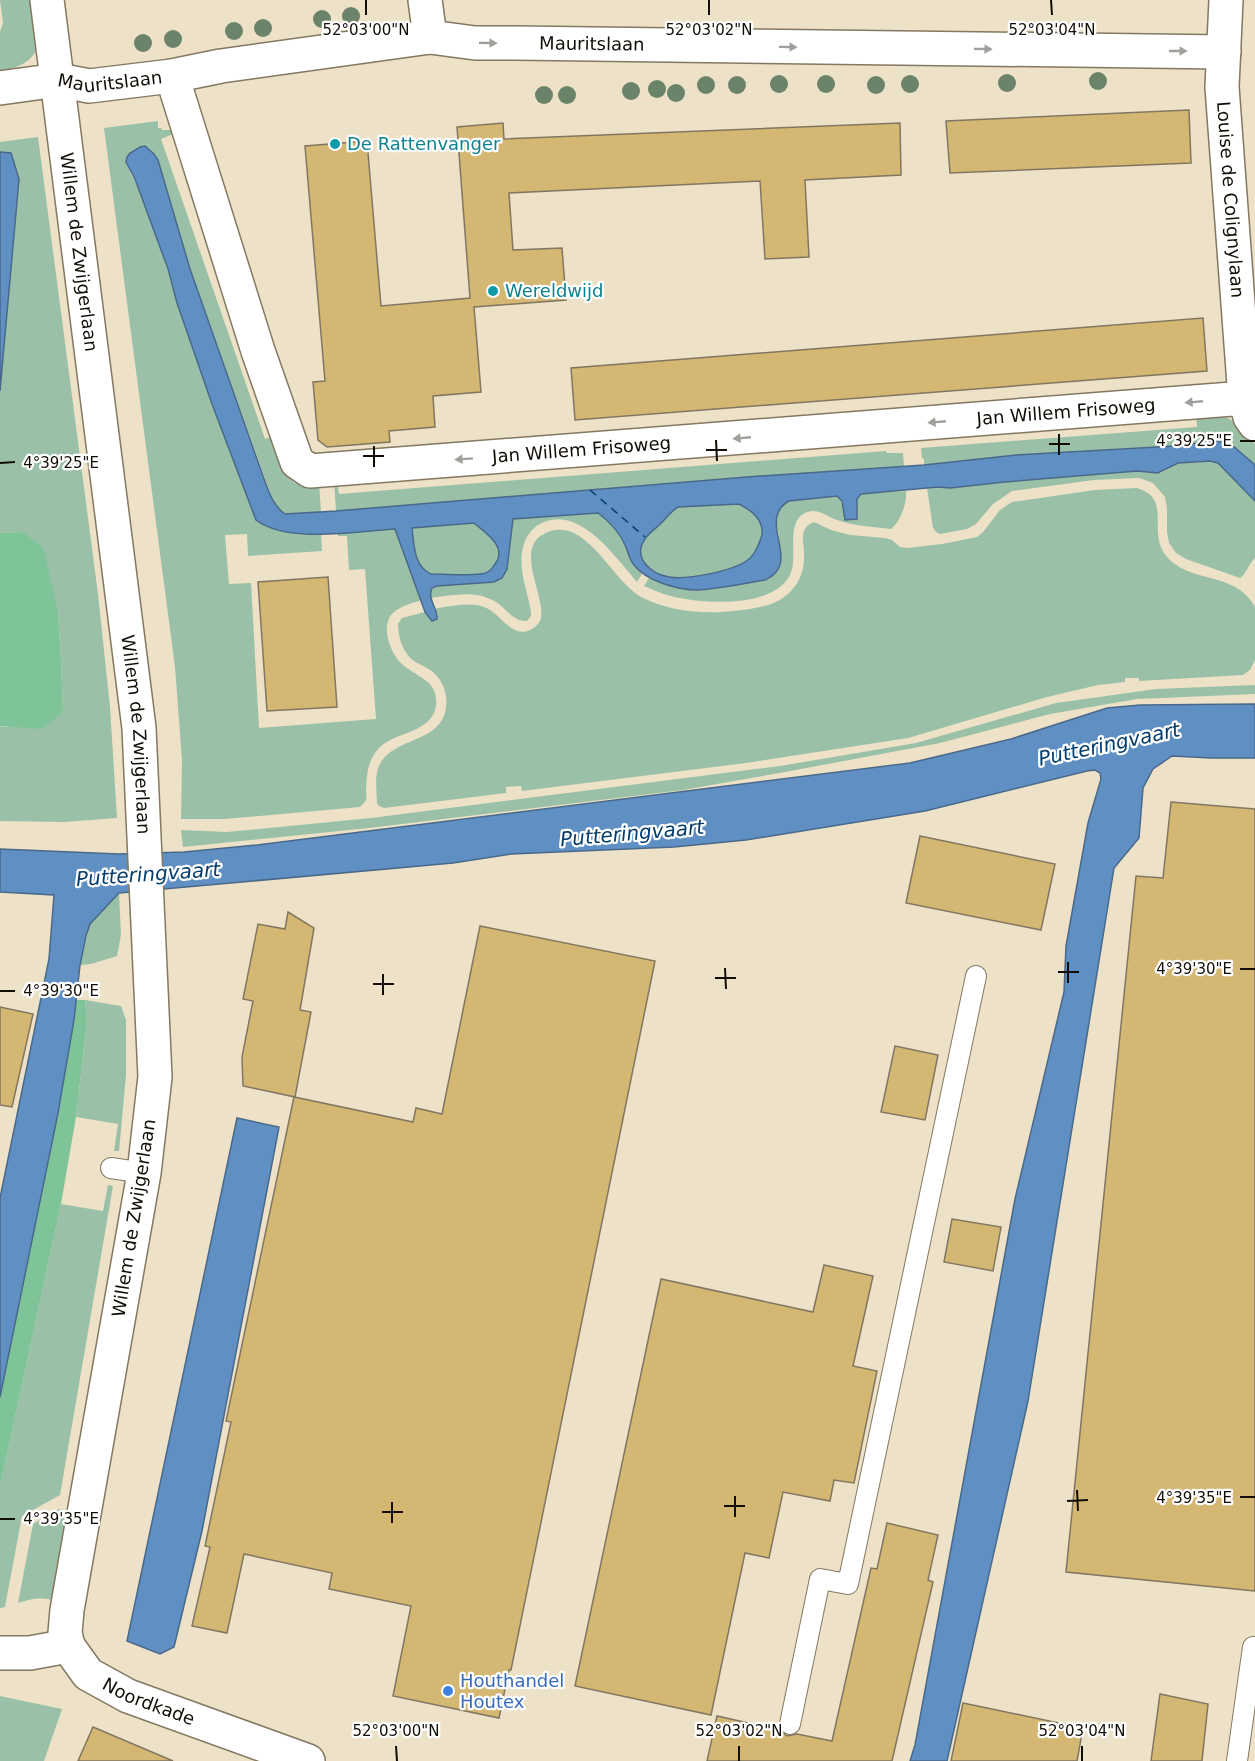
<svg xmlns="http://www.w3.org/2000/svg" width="1255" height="1761" font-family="'DejaVu Sans',sans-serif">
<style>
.green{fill:#9ac1a7}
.forest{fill:#7fc398}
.water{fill:#6090c3;stroke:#49698a;stroke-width:1.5;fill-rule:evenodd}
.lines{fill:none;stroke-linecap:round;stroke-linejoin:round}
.ferry{stroke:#043d6c;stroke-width:1.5;stroke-dasharray:8 6;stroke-linecap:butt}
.building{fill:#d4b773;stroke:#817760;stroke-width:1.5}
.service-casing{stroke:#837861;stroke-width:22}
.minor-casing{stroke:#837861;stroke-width:36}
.tertiary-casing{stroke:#837861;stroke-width:36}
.service{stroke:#fff;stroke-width:20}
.minor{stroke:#fff;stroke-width:33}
.tertiary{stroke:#fff;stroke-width:33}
.tree{fill:#6b8469}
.oneway{fill:#a09f9b}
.ticks{fill:none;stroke:#120e06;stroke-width:2}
.culture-dot{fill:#0f9aa8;stroke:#fff;stroke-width:2}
.shop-dot{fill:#3f7fe0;stroke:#fff;stroke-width:2}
.labels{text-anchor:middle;stroke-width:4.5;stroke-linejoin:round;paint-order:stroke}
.street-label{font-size:18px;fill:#120e06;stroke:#fff}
.culture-label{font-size:18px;fill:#0d838f;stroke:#fff;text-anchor:start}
.shop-label{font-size:18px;fill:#366cbe;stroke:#fff;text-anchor:start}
.water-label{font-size:20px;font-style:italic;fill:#043d6c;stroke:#fff}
.ticks-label{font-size:15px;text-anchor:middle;fill:#120e06;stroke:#fff;stroke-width:4.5;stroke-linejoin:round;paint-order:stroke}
</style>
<rect width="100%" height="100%" fill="#ede1c7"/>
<!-- green -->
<g class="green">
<path d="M0,0H34C35,10 40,36 38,44C35,62 15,69 0,71V32L3,23Z"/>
<path d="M158,121V128H161L162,130H172L173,134L161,139L265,439L277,435L294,483L319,482L321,512L285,514L280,510L272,498L190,269L158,160C155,156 151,149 146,147C139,144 125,154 126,162C127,167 137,184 140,192C153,228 167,265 177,303L252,510L296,534L321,533L322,551L248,556L247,534L225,535L229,584L251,583L259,728L376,719L365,569L349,570L347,536H338V533L395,529L422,600C413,603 400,606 393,613C380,625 390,653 401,663C416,678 439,679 436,706C432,733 394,732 379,748C367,761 367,774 366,791C366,794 367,797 366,800C364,803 362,805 360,807L225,819H181L182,760L175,667L104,128Z"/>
<polygon points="38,137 98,594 110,707 117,818 64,822 0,821 0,726 7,727 63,712 61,659 58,611 22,532 0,533 0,391 19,179 11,153 0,152 0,142"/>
<path d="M1196,413C1233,415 1231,418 1255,444V465L1234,447L1226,443L1216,441L1175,446L1016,455L924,465V459L922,458L921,448L1197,427Z"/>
<polygon points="886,451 887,453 903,453 904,467 747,477 336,511 334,480 337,479 339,494"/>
<path d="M1210,461L1218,463L1255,501V558C1249,563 1245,576 1240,578L1186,559L1176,553L1169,543L1167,532V509L1165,497L1153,483L1139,478L1094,480L1012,491L993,504L976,524L967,529L940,534L936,532L933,528L927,488L938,487L950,488L1005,482L1137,471L1161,473L1178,463Z"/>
<path d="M1137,488C1174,499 1145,533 1168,558C1192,584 1236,571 1255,607V660L1250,670L1243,675L1139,681V678H1125V682L1098,685L1047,697L908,738L746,763L522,791L521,786L506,787V793L384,808L379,806L377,803C377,791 374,777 379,766C393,736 442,744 446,707C448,693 442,678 430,670C423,665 412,662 407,654C401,646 398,634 398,624L402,618L425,612L432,621L438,615L435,609L439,608C453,606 470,602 484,607C500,612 511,639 530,630C534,628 538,625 540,621C548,601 517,556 539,537C544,534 550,530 556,530C591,526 614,583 643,598C680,616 725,615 764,606C787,601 804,582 804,558C805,549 801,539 804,531C806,526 809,524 814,522L831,530L850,535L885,538L892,540L900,547L907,548L942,544L977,537L983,532L1000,510L1012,502L1095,490Z"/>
<path d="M906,491C907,503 901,521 891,529C873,527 854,526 837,520C826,516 818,508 807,512C784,521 799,557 790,575C773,608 706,604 675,597C664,595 654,590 644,586L649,578L665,584L696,590L765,580C769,570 779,547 779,539C779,522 767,513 789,501L837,496L842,501L845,520L856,519L857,499L861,494Z"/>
<path d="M739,504C751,510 764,519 762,535C760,542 755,554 749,559C736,571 687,580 669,577C651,574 632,558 645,539C648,534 653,530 658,526C665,520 670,512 678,507Z"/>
<path d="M598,513C609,522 618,531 624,544C631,558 631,562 642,574L637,582C615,557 580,505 542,523C530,528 524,540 522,552C519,573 528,592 531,612V616L527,621C513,622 506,608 496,602C492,599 486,598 482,596C466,592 447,596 431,598L432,588L437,586L494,582L507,569L513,519Z"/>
<path d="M474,523C486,533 508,547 495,564C492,570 486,574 480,574C464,576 447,574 431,574C414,567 415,545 411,528Z"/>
<polygon points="1255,685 1255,694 1137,699 1050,714 940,743 785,772 683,790 369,828 183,847 181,830 227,832 371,818 780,766 916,743 1056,703 1156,689"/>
<polygon points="119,893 121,935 117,956 91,964 80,965 90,924"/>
<polygon points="85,1000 121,1006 126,1020 126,1075 119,1151 114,1151 118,1124 76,1117 87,1021"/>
<polygon points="108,1185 113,1186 60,1495 22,1516 5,1607 0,1608 0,1487 61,1204 103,1211"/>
<path d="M59,1509L69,1511L52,1600C40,1597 30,1599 18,1603L33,1524Z"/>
<polygon points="0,1696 62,1709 44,1761 0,1761"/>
</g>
<!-- forest -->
<g class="forest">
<polygon points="22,532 43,547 58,611 61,659 63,712 42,729 0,726 0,533"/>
<polygon points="76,1000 85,1000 87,1021 76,1117 61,1204 0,1487 0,1397 58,1113"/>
</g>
<!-- water -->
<g class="water">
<path d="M145,146L154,154L158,160L190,269L263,476C268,489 272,505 285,514L336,511L747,477L924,465L1016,455L1175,446L1216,441L1226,443L1234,447L1255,465V501L1218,463L1210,461L1178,463L1158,473L1137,471L1005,482L950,488L938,487L861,494L857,499V519L845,520L842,501L837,496L789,501C755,520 804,563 765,580C745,583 717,589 697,590C678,590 646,581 634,565C629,559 628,551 625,545C619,531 610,522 598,513L513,519L507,569L502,578L494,582L437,586L432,588C427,600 438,608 437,619L432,621L425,612L395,529C358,531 287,544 256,520L212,404L177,303L168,269L135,179L126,162L127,157L130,153L140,147ZM739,504C751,510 764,519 762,535C760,542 755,554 749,559C735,571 687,580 669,577C651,574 632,558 645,539C648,534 654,530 658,526C665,520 670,512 678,507ZM474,523C486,533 508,547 495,564C492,570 486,574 480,574C464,576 447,574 431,574C414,567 414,545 412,528Z"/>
<polygon points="0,152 11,153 19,179 0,391"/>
<polygon points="1255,704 1255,758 1211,758 1172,756 1153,769 1143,788 1139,838 1114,868 1028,1401 947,1761 910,1761 915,1745 1015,1199 1064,992 1066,946 1088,823 1101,779 1100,773 1095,770 1087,771 925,811 746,840 674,847 511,854 453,863 119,893 90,924 86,936 80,965 74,1020 58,1113 0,1397 0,1198 49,959 54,895 0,892 0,849 118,854 184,852 257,845 910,763 1011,739 1107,708 1140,705"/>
<polygon points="237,1118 279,1127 202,1531 174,1647 160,1654 127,1641"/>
</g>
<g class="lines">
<!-- ferry -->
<polyline class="ferry" points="590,490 645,537"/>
</g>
<!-- building -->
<g class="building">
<polygon points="1189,110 1191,163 950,173 946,121"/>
<polygon points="503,123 504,139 900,123 901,175 805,180 809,257 765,259 760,181 509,193 513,250 562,248 566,300 474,307 481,392 433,396 435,427 389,431 390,442 327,447 318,440 313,382 325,381 305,146 367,141 381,306 470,298 457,127"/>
<polygon points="1203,318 1207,371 575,420 571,368"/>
<polygon points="328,577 337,707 267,711 258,582"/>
<polygon points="1171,802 1255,809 1255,1591 1066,1572 1136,876 1163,878"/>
<polygon points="920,836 1055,864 1041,930 906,903"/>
<polygon points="288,912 314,928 300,1010 311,1012 295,1097 243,1086 242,1057 253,1001 243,999 258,924 285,929"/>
<polygon points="480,926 655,961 511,1670 509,1670 499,1718 393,1696 411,1606 329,1589 332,1573 244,1554 227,1633 192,1626 210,1547 205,1546 231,1422 226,1421 294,1097 413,1122 416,1108 442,1114"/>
<polygon points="0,1007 33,1014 12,1107 0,1105"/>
<polygon points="895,1046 938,1055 925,1120 881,1112"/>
<polygon points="952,1219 1001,1227 993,1271 944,1262"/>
<polygon points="824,1265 873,1276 853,1366 877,1371 854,1483 834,1480 830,1501 783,1492 769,1558 745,1553 711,1715 575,1686 661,1279 813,1312"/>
<polygon points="887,1523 938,1535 928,1580 933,1582 892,1761 707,1761 717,1716 780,1730 787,1736 797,1734 832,1741 871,1568 877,1569"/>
<polygon points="1160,1694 1208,1704 1202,1761 1151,1761"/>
<polygon points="963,1703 1083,1728 1077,1761 951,1761"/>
<polygon points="93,1727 173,1761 78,1761"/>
</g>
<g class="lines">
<!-- service casing -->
<g class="service-casing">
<g id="service">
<polyline points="111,1168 144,1173"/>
<polyline points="790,1724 820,1579 848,1584 976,976"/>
<polyline points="1237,1761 1253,1647 1255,1647"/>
</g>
</g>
<!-- minor casing -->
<g class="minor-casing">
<g id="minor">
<polyline points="425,0 430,37"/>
<path id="s1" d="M1226,0L1222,87L1245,398"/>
<path id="s2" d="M172,76L258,351L297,462L310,471L1245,398L1250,417L1255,424"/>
<path id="s3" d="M0,88L58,80L89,86L172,76L221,66L430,37L475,43H516L1224,52"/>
</g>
</g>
<!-- tertiary casing -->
<g class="tertiary-casing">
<g id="tertiary">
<path id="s4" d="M47,0L139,728L155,1077L144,1173L67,1610L65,1633L68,1646"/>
<path id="s5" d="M0,1653H30L68,1646L88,1674L128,1696L308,1761"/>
</g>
</g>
<!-- service -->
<use href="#service" class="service"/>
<!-- minor -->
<use href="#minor" class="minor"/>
<!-- tertiary -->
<use href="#tertiary" class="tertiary"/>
</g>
<!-- trees -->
<g class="tree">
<circle cx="351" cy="16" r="9"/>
<circle cx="322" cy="19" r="9"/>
<circle cx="263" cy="28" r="9"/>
<circle cx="234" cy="31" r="9"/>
<circle cx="173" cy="39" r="9"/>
<circle cx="143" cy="43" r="9"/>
<circle cx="1098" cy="81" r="9"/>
<circle cx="1007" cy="83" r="9"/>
<circle cx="779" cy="84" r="9"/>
<circle cx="826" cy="84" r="9"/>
<circle cx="910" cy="84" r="9"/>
<circle cx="706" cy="85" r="9"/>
<circle cx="737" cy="85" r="9"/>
<circle cx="876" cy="85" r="9"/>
<circle cx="657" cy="89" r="9"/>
<circle cx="631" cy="91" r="9"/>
<circle cx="676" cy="93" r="9"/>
<circle cx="544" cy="95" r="9"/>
<circle cx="567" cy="95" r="9"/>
</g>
<!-- one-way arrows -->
<defs><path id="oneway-solid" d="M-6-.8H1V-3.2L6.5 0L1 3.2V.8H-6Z" transform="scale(1.5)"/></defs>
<g class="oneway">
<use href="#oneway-solid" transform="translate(488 43) rotate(1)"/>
<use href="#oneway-solid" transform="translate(788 47) rotate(1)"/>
<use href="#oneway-solid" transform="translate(983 49) rotate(1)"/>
<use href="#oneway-solid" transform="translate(1178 51)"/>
<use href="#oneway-solid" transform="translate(1194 402) rotate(175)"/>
<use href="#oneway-solid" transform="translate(937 422) rotate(175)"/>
<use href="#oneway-solid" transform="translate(742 438) rotate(175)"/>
<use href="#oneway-solid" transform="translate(464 459) rotate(176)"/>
</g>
<!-- ticks -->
<path class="ticks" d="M366,0V15M709,0V15M1051,0L1052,15M1059,434V455M716,440L717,461M1240,441H1255M1049,444H1070M374,446V467M706,450H727M363,456H384M0,463L15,462M1068,962V983M725,968L726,989M1240,969H1255M1058,972H1079M383,974V995M715,978H736M373,984H394M0,991H15M1077,1490L1078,1511M735,1496V1517M1240,1497H1255M1067,1501L1088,1500M392,1502V1523M724,1506H745M382,1512H403M0,1519H15M396,1746L397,1761M739,1746V1761M1082,1746V1761"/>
<!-- markers -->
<g class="culture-dot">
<circle cx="335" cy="144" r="6"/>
<circle cx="493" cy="291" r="6"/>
</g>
<circle class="shop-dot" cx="448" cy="1691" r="6"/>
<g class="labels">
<!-- street labels -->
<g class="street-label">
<text dy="6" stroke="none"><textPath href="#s3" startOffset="597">Mauritslaan</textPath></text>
<text dy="6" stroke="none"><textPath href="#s3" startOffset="111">Mauritslaan</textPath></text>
<text dy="6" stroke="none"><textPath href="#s1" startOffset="200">Louise de Colignylaan</textPath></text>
<text dy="6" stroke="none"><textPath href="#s4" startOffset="254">Willem de Zwijgerlaan</textPath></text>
<text dy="6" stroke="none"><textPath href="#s2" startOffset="1180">Jan Willem Frisoweg</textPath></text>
<text dy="6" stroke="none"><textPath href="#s2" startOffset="694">Jan Willem Frisoweg</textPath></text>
<text dy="6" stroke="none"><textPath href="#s4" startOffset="740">Willem de Zwijgerlaan</textPath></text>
<text transform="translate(134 1218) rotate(-81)" y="6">Willem de Zwijgerlaan</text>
<text dy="6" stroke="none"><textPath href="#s5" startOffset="170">Noordkade</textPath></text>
</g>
<!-- culture labels -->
<g class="culture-label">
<text x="347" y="150">De Rattenvanger</text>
<text x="505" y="297">Wereldwijd</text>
</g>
<!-- shop labels -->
<g class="shop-label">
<text x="460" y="1687">Houthandel<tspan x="460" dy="21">Houtex</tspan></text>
</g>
<!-- water labels -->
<g class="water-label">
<text transform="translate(1109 744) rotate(-12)" y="7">Putteringvaart</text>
<text transform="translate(632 833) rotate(-5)" y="7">Putteringvaart</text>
<text transform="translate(148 874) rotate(-4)" y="7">Putteringvaart</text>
</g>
</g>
<g class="ticks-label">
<text x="366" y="35">52°03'00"N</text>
<text x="709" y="35">52°03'02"N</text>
<text x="1052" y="35">52°03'04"N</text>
<text x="1194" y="446">4°39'25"E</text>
<text x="61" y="468">4°39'25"E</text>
<text x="1194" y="974">4°39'30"E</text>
<text x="61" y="996">4°39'30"E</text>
<text x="1194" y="1503">4°39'35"E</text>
<text x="61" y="1524">4°39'35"E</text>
<text x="396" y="1736">52°03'00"N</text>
<text x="739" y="1736">52°03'02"N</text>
<text x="1082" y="1736">52°03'04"N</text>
</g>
</svg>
